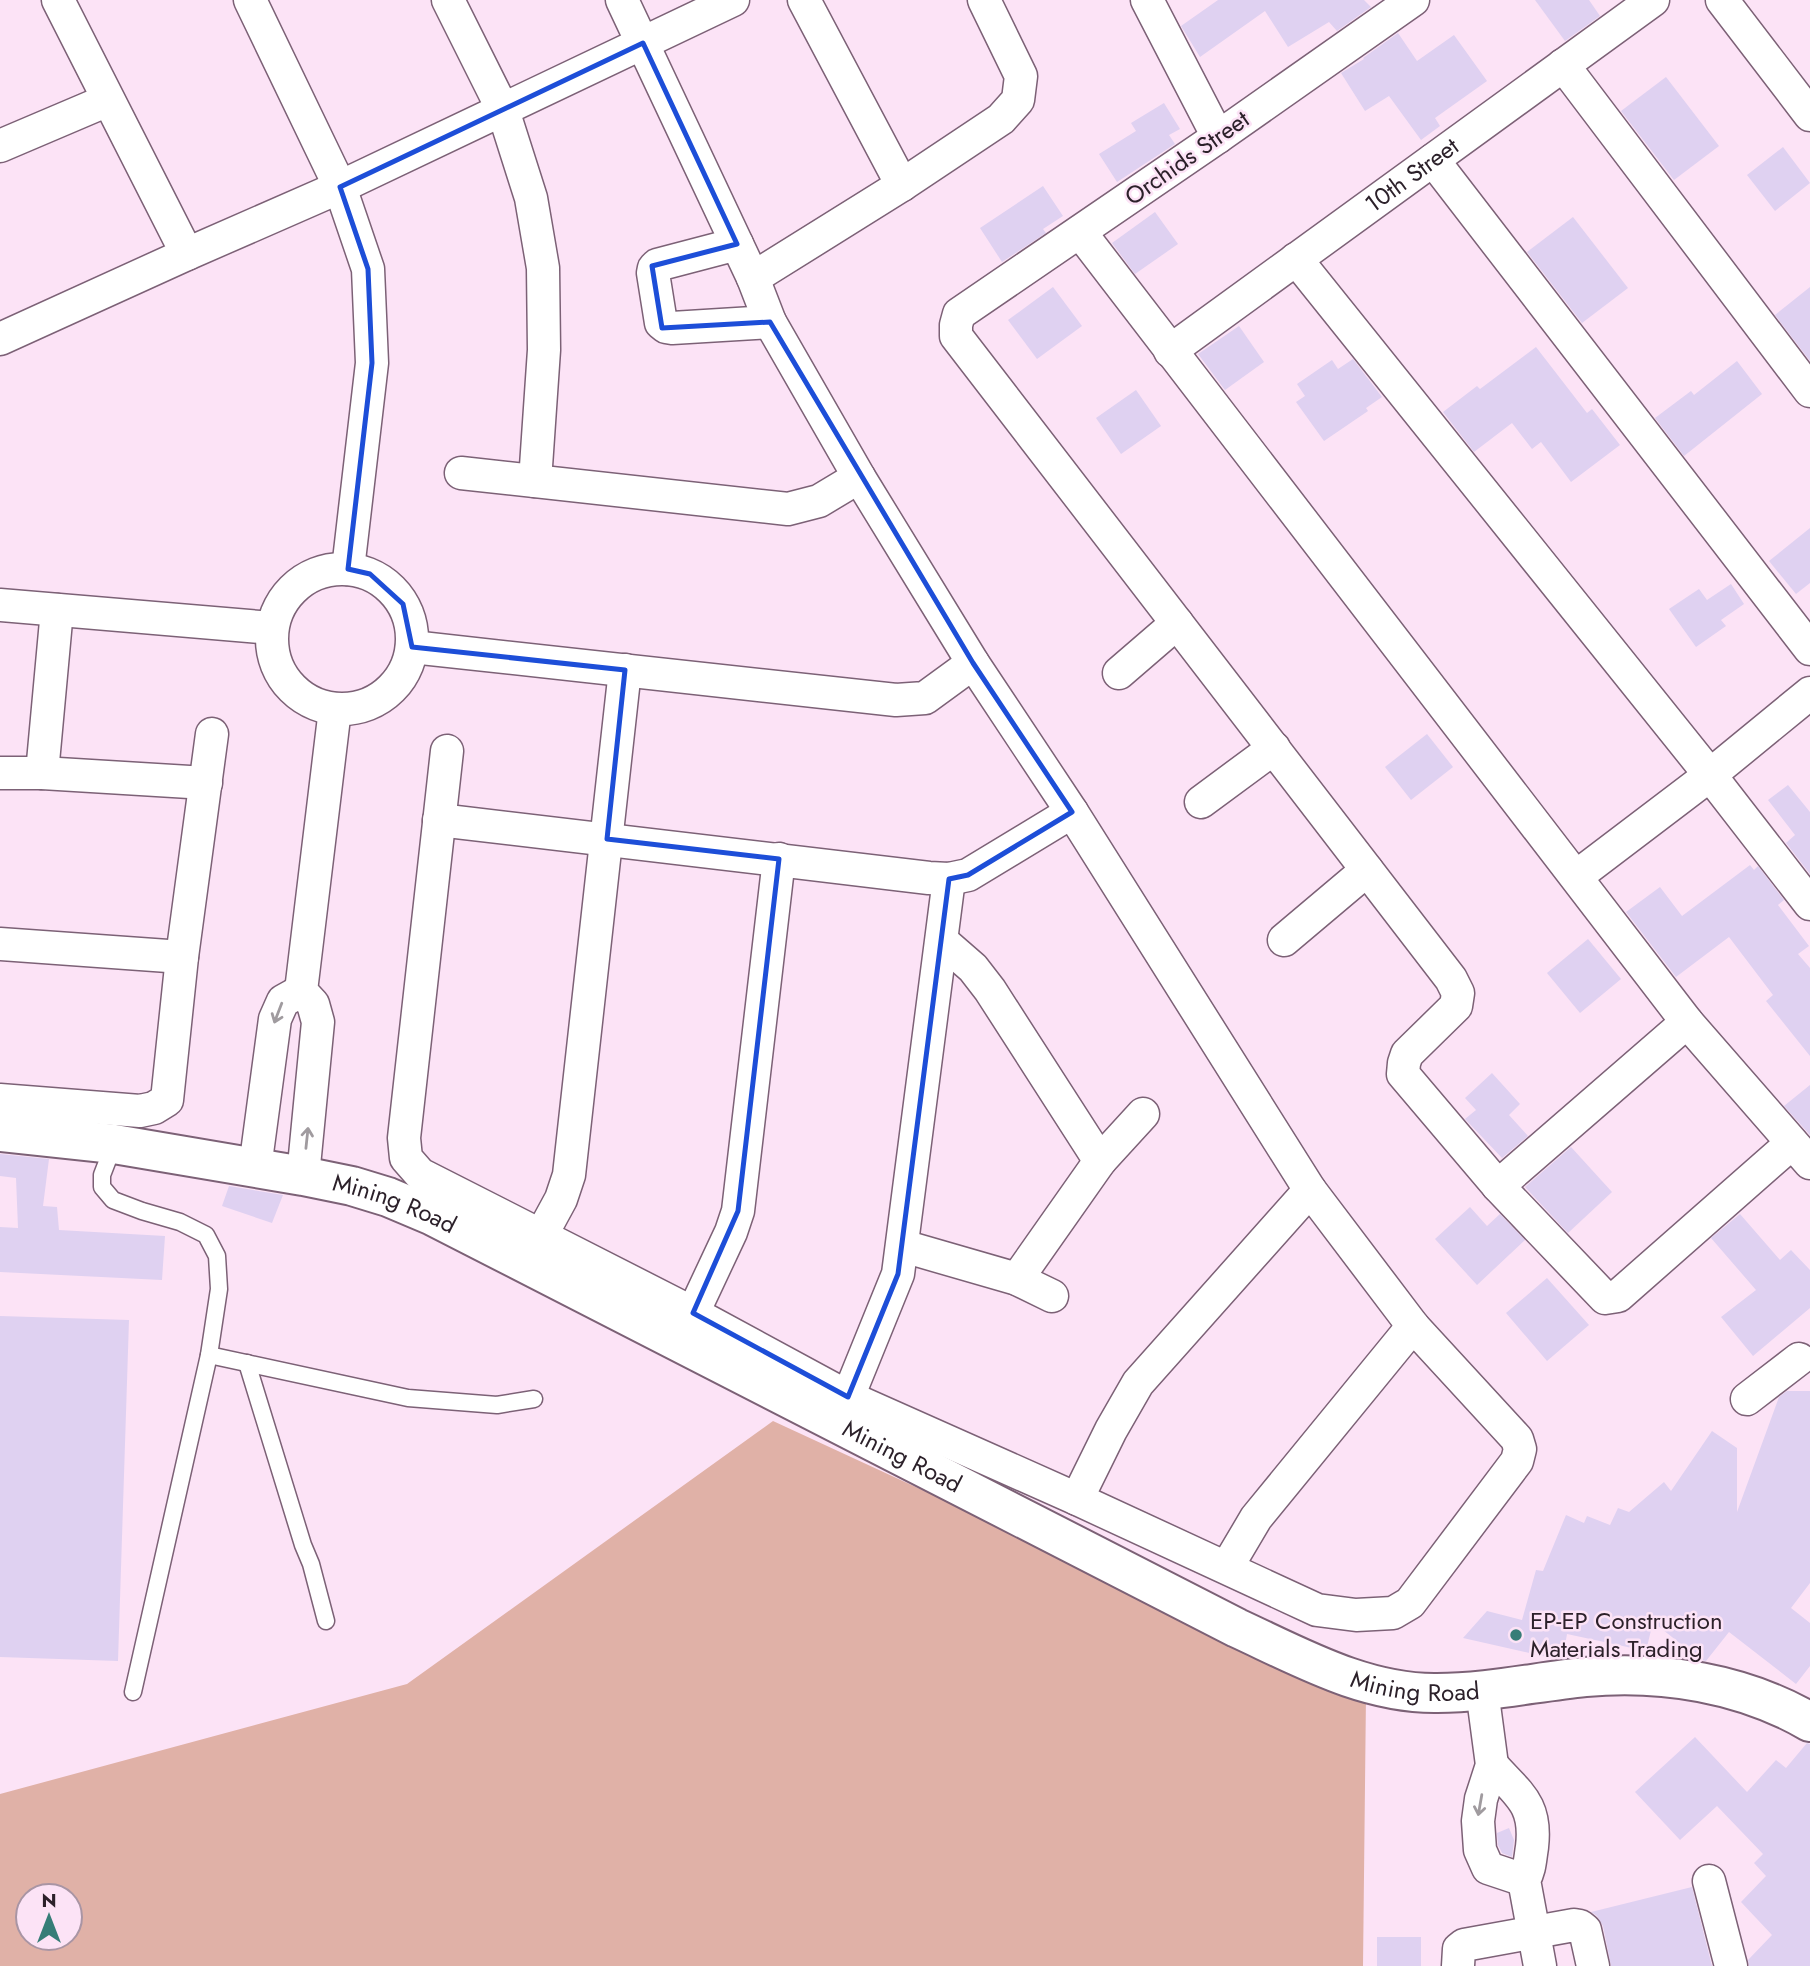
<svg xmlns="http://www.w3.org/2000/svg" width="1810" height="1966" font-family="Jost,sans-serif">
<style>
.green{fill:#e0b1a7;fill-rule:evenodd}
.building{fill:#dfd1f1}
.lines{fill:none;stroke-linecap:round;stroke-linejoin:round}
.service-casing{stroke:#7c6176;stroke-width:19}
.minor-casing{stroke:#7c6176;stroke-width:35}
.tertiary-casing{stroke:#7c6176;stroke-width:42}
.service{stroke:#fff;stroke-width:16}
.minor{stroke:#fff;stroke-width:32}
.tertiary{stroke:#fff;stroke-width:38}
.oneway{stroke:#a09b9f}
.marked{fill:none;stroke:#1d4ed8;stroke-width:5;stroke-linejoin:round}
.poi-dot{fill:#367d77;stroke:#fce3f6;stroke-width:2.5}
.labels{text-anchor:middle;stroke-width:5;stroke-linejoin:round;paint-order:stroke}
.street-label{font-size:24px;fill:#2c212a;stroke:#fce3f6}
.poi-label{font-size:24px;fill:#2c212a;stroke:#fce3f6;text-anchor:start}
</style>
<rect width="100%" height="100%" fill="#fce3f6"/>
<!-- green -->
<path class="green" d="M773,1421L1366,1695L1363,1966H0V1794L407,1684ZM28,1896H70V1938H28Z"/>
<!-- building -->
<g class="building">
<polygon points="1218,0 1364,0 1371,7 1337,31 1329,22 1288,47 1265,11 1200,57 1181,26"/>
<polygon points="1535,0 1589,0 1600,16 1565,41"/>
<polygon points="1398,33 1417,61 1454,35 1487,81 1435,118 1440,126 1421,140 1389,96 1365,111 1341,73 1364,59 1363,58"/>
<polygon points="1666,77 1719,146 1674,180 1621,111"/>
<polygon points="1164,103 1180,129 1169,135 1175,144 1117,182 1099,154 1136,131 1131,123"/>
<polygon points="1783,147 1810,183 1775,211 1747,175"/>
<polygon points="1043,186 1063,216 1043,229 1046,233 1002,262 980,228"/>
<polygon points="1155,212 1178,244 1135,274 1112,243"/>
<polygon points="1573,217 1628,288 1582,323 1527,252"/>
<polygon points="1053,287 1082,326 1037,359 1008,320"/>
<polygon points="1810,287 1810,361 1775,315"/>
<polygon points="1239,326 1264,362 1225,390 1198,354"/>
<polygon points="1536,347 1587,413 1592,409 1620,445 1571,482 1541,442 1532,449 1512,423 1474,452 1443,412 1477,386 1480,389"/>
<polygon points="1353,359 1382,397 1366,408 1368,411 1324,441 1296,402 1305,396 1297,384 1332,360 1338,369"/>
<polygon points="1737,361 1762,394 1684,456 1655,418 1691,391 1694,395"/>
<polygon points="1136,390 1161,426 1121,454 1096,418"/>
<polygon points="1810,528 1810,583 1796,594 1769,561"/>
<polygon points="1731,584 1744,604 1721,620 1726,626 1696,647 1669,609 1699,589 1707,600"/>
<polygon points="1427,734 1453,767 1411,800 1385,767"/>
<polygon points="1788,785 1810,812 1810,874 1786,843 1795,835 1768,800"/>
<polygon points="1750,865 1754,870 1758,866 1784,900 1778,905 1809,946 1798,954 1810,968 1810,1056 1766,1001 1773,995 1729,937 1676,977 1626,912 1660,887 1682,916"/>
<polygon points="1588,939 1621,979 1580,1013 1547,973"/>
<polygon points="1492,1073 1520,1104 1509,1115 1528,1136 1502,1158 1465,1119 1476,1110 1465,1098"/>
<polygon points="1810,1085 1810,1135 1784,1106"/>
<polygon points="1571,1147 1612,1192 1568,1233 1525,1187"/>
<polygon points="0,1154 49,1159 43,1206 57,1207 59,1230 165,1236 162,1280 0,1272 0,1227 18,1228 16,1178 0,1176"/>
<polygon points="229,1186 283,1195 272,1223 222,1206"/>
<polygon points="1470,1207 1487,1226 1500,1214 1525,1240 1477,1285 1435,1239"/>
<polygon points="1740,1214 1780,1260 1791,1250 1810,1270 1810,1308 1753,1356 1721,1317 1756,1290 1711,1238"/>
<polygon points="1547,1278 1589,1325 1547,1361 1506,1313"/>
<polygon points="0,1316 129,1320 118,1661 0,1657"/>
<polygon points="1787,1391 1810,1391 1810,1583 1791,1608 1810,1623 1810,1666 1796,1684 1729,1632 1706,1661 1701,1660 1653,1622 1646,1651 1567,1634 1563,1658 1556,1659 1463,1638 1487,1611 1522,1620 1536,1570 1543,1571 1566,1515 1584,1523 1587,1516 1610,1525 1618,1508 1629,1512 1664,1482 1671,1491 1712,1431 1737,1448 1737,1512 1779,1397"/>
<polygon points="1695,1737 1747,1792 1776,1760 1786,1768 1807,1743 1810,1744 1810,1966 1749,1966 1748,1960 1772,1935 1741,1902 1766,1876 1754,1863 1763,1854 1717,1806 1680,1840 1635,1792"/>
<polygon points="1509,1828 1514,1840 1512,1857 1502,1853 1498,1845 1497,1833"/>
<polygon points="1692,1887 1712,1966 1611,1966 1603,1926 1597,1916 1591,1912"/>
<rect x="1377" y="1937" width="44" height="29"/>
</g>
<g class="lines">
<!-- service casing -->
<g class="service-casing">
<g id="service">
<polyline points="114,1144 102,1175 102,1187 113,1200 142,1211 180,1222 206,1235 217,1256 219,1289 209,1355 133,1692"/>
<polyline points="209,1355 408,1398 497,1405 534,1399"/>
<polyline points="247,1363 303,1545 311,1564 326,1621"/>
</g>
</g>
<!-- minor casing -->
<g class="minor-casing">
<g id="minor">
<polyline points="58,0 187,254"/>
<polyline points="250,0 340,187 368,269 372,363 348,569"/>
<polyline points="448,0 503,110 531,198 543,268 544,350 535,481"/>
<polyline points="804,0 902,185"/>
<polyline points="1147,0 1218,137"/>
<polyline points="1413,0 1218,137 959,314 956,325 956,336 1451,979 1458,993 1456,1006 1407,1054 1404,1063 1403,1074 1498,1186"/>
<polyline points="1722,0 1810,115"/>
<polyline points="1563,65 1810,391"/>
<polyline points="0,146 108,100"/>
<polyline points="1433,160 1810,649"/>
<polyline points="1080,232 1687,1022 1810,1163"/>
<polyline points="737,244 657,265 654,268 653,273 661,323 666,327 672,328 770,322"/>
<polyline points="1296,259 1710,775 1810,904"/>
<polyline points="753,278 902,185 1001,119 1018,100 1021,76 984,0"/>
<polyline points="0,339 187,254 340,187 733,0"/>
<path id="s1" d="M1170,351L1653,0"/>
<polyline points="461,473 788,509 819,501 859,477"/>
<circle cx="342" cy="639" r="70"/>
<polyline points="0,605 272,628"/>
<polyline points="412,647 896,700 925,698 973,663"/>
<polyline points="1119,673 1177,623"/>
<polyline points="447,751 404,1138 406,1158 420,1174 693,1313 848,1397 1077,1499 1317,1610 1356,1615 1393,1613 1410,1603 1517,1461 1520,1449 1517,1439 1413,1326 1310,1190 1072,812 973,663 859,477 770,322 753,278 622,0"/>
<polyline points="0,773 42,773 206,783"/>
<polyline points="42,773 57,610"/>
<polyline points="1201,802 1274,748"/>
<polyline points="439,820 929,878 949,879 968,875 1072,812"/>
<polyline points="1577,876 1710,775 1810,693"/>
<polyline points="1284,940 1367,870"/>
<polyline points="942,941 973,968 990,990 1100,1161"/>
<polyline points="0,944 182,957"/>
<polyline points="1687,1022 1498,1186 1605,1298 1618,1296 1792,1143"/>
<polyline points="0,1100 140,1111 154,1108 167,1100 182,957 212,734"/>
<polyline points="255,1168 275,1019 283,1001 301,991"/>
<polyline points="303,1176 318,1022 313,1004 301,991 335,709"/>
<polyline points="542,1234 561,1199 569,1175 625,670"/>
<polyline points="903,1246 1017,1279 1052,1296"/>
<polyline points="1017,1279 1100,1161 1143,1114"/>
<polyline points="693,1313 731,1232 738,1211 779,859"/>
<polyline points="848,1397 898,1274 949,879"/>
<polyline points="1747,1399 1799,1359"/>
<polyline points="1077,1499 1111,1430 1138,1383 1310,1190"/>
<polyline points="1227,1567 1256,1518 1413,1326"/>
<polyline points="1482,1690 1492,1765 1481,1799 1478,1821 1480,1850 1488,1868 1524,1880"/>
<path d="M1492,1765C1519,1795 1537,1804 1532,1847C1530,1859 1530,1870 1524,1880L1540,1966"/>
<polyline points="1709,1881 1731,1966"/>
<polyline points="1458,1966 1459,1949 1464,1945 1574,1925 1580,1926 1585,1930 1593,1966"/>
</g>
</g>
<!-- tertiary casing -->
<g class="tertiary-casing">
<g id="tertiary">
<path id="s2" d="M0,1132L114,1144L303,1176L352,1186L388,1197L433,1216L1237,1628C1300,1657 1365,1694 1437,1693C1486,1693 1536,1682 1585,1677C1661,1670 1743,1683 1810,1722"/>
</g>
</g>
<!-- service -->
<use href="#service" class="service"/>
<!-- minor -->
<use href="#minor" class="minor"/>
<!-- tertiary -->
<use href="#tertiary" class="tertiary"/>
</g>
<!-- one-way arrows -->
<defs><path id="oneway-shaft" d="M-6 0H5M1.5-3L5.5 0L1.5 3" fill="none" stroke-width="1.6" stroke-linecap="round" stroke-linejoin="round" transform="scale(1.75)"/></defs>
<g class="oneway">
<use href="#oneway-shaft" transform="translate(278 1013) rotate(111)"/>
<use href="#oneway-shaft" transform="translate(307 1138) rotate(-84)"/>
<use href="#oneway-shaft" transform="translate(1480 1805) rotate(100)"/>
</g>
<!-- marked area -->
<path class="marked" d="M643,43L737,244L652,266L662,328L770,322L973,663L1072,812L968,875L949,879L898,1274L848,1397L693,1313L738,1211L779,859L607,839L625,670L412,647L403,604L370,574L348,569L372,363L368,269L340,187Z"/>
<!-- markers -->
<circle class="poi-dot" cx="1516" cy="1635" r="7"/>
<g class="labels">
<!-- street labels -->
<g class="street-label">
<text transform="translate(1187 158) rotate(-35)" y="8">Orchids Street</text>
<text dy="8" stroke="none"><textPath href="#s1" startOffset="299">10th Street</textPath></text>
<text dy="8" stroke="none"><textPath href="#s2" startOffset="402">Mining Road</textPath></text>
<text dy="8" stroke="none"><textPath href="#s2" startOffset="970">Mining Road</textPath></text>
<text dy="8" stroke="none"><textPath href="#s2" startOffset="1536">Mining Road</textPath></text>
</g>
<!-- poi labels -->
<g class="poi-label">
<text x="1530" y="1629">EP-EP Construction<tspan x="1530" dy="28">Materials Trading</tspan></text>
</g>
</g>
<!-- north arrow -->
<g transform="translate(49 1917)"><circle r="33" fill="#fce3f6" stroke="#a995a4" stroke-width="2"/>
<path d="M0-5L12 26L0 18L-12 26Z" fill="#367d77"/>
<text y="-10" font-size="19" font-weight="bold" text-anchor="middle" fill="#2c212a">N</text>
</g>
</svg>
